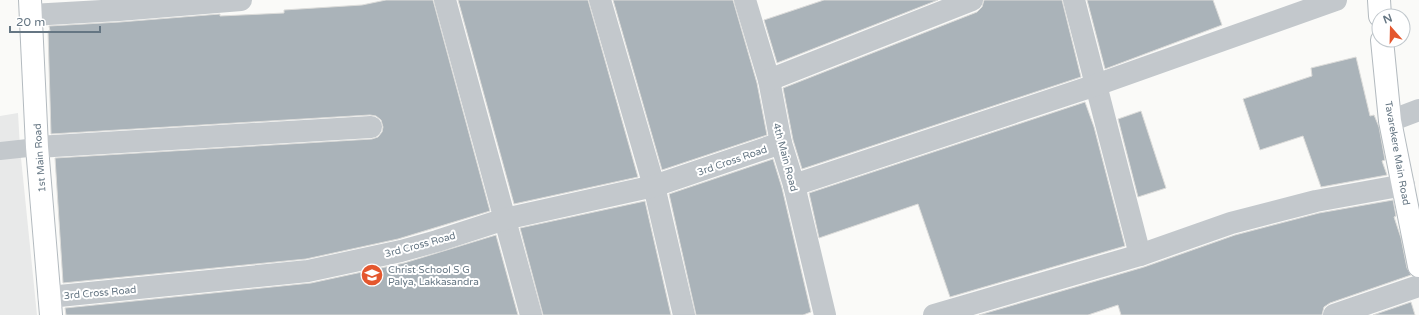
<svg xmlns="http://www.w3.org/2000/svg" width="1419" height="315" font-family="'Varela Round',sans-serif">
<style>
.built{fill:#e8e9e9}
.building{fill:#aab3b9;stroke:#dcdcda}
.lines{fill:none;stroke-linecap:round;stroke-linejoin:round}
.secondary-casing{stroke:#b3babf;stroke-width:24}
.lane{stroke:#c3c8cc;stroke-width:18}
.street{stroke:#c3c8cc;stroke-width:22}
.secondary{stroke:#fff;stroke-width:22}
.labels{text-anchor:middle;stroke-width:4;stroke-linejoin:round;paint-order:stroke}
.street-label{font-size:10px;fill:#657683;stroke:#fff}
.poi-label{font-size:10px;fill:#657683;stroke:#fff;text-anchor:start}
</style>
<rect width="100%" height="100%" fill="#fafaf8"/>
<!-- built -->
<polygon class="built" points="18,113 20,148 37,315 0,315 0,116"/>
<!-- building -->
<g class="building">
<polygon points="386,0 433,0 490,211 398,239 306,259 63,283 55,158 372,139 378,137 382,132 383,127 381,120 376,116 370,115 51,134 48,31 50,31 49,26 120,22 220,14 220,16 284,13 284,10 362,5"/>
<polygon points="458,0 588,0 638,177 514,204"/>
<polygon points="613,0 733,0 757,83 767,135 662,170"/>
<polygon points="824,0 938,0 777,63 764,20"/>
<polygon points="984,0 1062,0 1081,77 802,169 793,140 783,88 977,12 982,7"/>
<polygon points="1087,0 1213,0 1222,25 1105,69"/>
<polygon points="1356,57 1370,116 1374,115 1379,127 1385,160 1382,161 1387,175 1321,187 1303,136 1260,150 1243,99 1312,76 1311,68"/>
<polygon points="1085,102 1094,127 1125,246 950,297 918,204 819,238 809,193"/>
<polygon points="1141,111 1166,188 1138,197 1118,119"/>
<polygon points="773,159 782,188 811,312 803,315 696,315 669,194"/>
<polygon points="1393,200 1396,216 1394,217 1401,238 1407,268 1411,275 1330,303 1324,307 1322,315 1121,315 1118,305 1088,315 979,315 1144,267 1235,235 1319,213"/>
<polygon points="645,201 671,315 543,315 520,228"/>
<polygon points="496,235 518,315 66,315 65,308 311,283 404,263"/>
<polygon points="1411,302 1415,315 1373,315"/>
</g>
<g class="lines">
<!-- secondary casing -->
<g class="secondary-casing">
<g id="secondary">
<polyline points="30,0 37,147 51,315"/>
<polyline points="1379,0 1380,16"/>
<polyline points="1382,40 1390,121 1419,266"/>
</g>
</g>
<!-- lane -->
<polyline class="lane" points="0,151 37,147"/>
<!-- street -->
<g class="street">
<polyline points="445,0 531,315"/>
<polyline points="600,0 654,186 684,315"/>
<polyline points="745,0 769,80 781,143 794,185 825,315"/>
<polyline points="1074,0 1140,255"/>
<polyline points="31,15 119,10 241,0"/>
<polyline points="769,80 972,0"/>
<polyline points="1390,121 1419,110"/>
<polyline points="37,147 371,127"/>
<polyline points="794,185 1096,85 1336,0"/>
<polyline points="49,297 308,271 401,251 437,241 505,219 654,186 781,143"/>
<polyline points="934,315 1140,255 1231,223 1316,201 1404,185"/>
<polyline points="1334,315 1419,286"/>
</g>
<!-- secondary -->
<use href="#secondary" class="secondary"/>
</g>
<!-- icons -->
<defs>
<g id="school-disc" transform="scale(1.15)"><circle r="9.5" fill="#e4572e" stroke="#fff"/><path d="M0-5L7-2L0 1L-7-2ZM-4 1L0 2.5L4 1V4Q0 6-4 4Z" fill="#fff"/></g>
</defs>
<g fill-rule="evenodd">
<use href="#school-disc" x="372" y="275"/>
</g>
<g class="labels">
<!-- street labels -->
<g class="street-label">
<text transform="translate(1398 153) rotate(80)" y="4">Tavarekere Main Road</text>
<text transform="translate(786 157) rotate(75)" y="4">4th Main Road</text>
<text transform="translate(39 158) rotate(-94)" y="4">1st Main Road</text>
<text transform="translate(732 160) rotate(-19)" y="4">3rd Cross Road</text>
<text transform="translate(420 244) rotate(-15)" y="4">3rd Cross Road</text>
<text transform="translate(100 292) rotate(-5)" y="4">3rd Cross Road</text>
</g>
<!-- poi labels -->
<g class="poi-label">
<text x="388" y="273">Christ School S G<tspan x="388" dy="12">Palya, Lakkasandra</tspan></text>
</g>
</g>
<!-- north arrow -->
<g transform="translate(1391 28) rotate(340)"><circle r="19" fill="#ffffff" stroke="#c1c8cd"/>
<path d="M0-3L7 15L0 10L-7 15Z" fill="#e4572e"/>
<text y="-6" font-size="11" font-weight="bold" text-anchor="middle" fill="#657683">N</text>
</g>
<!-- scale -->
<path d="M10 26v6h90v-6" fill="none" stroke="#657683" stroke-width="2"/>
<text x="16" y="26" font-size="12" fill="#657683" stroke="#ffffff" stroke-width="3" paint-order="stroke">20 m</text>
</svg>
